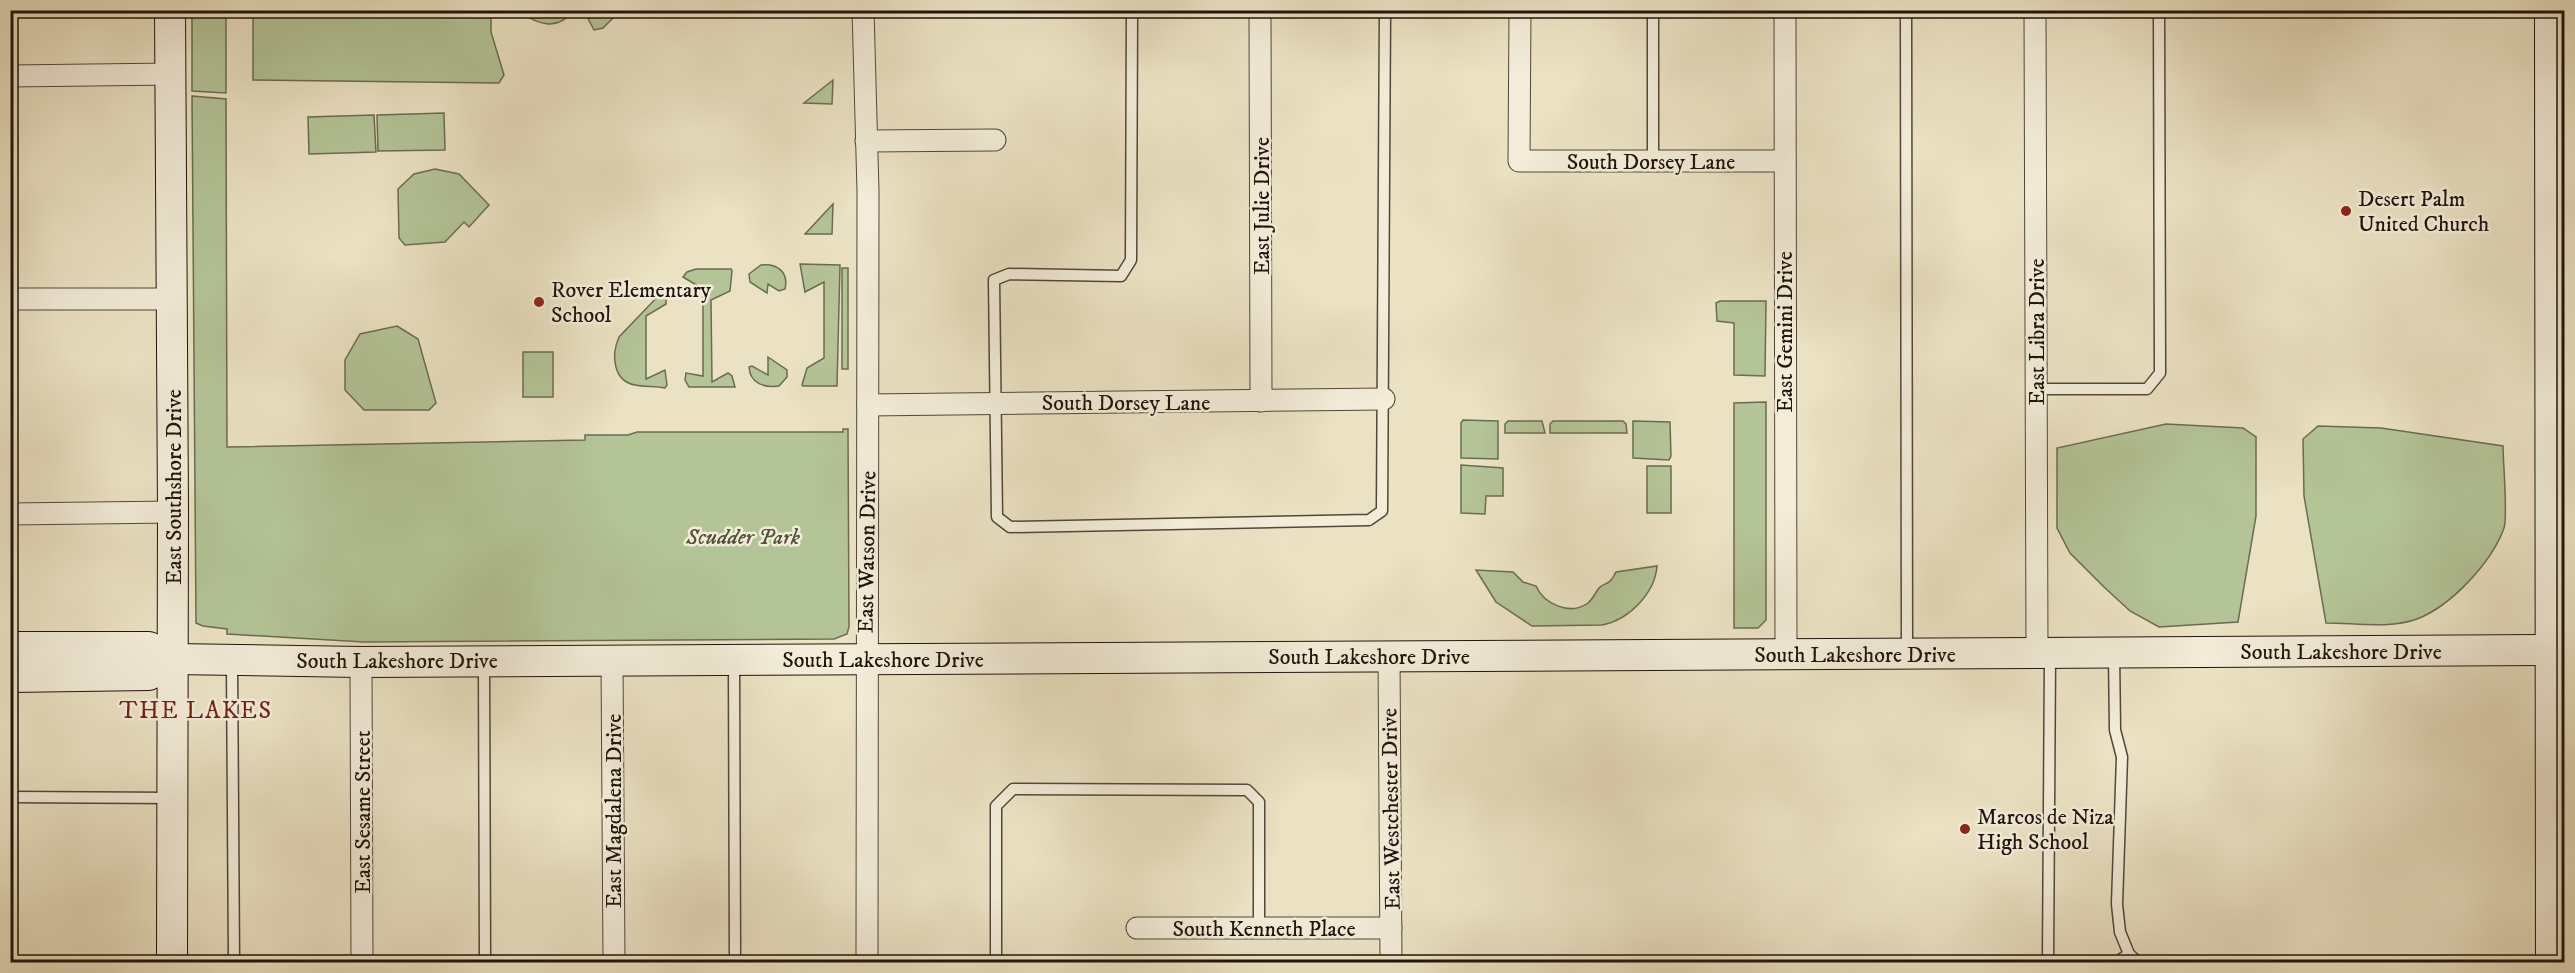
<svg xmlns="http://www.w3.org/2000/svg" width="2575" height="973" font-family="'IM FELL DW Pica',serif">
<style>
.green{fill:#b3c497;stroke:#6a6c52;stroke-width:1.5}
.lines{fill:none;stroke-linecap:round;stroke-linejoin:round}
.lane-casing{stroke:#53473a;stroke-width:13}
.street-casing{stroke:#53473a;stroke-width:23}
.secondary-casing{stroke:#20130d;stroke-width:32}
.lane{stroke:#f2ecd8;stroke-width:10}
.street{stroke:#f2ecd8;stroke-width:21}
.secondary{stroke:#f2ecd8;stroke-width:30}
.poi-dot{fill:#8f2418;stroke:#f2ecd8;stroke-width:2}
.labels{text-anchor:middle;stroke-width:5;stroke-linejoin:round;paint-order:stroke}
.street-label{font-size:22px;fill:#20130d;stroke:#f2ecd8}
.poi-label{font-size:22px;fill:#20130d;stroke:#f2ecd8;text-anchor:start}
.park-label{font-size:22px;font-style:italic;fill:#53513d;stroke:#f2ecd8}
.neighbourhood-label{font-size:24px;letter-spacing:1.5px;fill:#7a1f14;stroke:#f2ecd8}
</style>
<rect width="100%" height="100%" fill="#ebe2c3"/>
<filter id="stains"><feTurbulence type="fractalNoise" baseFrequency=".00333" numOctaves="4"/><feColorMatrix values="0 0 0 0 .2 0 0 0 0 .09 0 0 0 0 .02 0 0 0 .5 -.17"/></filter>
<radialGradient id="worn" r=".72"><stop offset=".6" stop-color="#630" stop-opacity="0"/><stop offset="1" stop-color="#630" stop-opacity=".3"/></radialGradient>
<!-- green -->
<g class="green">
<polygon points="253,10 491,11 491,32 504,75 499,83 253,80"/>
<polygon points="192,11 226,11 226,93 192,91"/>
<path d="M518,11H573C557,32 537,24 518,11Z"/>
<polygon points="584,11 620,11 603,28 594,30"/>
<polygon points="833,80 832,104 804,103"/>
<polygon points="192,96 226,99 227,447 585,440 585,435 628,435 637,432 843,432 843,429 848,429 849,627 847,634 834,639 364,642 227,634 227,629 203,626 196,623"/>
<polygon points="444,113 445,150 378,151 377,115"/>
<polygon points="374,115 376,152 309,154 308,117"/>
<polygon points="435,169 459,174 489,205 469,227 464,222 445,242 405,245 399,238 398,189 414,174"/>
<polygon points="833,204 832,234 804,234 805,234"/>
<polygon points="800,264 840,265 837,386 803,386 802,385 807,368 824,358 824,282 805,292"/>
<path d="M761,265C777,263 789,272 785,289L779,291L768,284L767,293L750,282L749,274Z"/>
<rect x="842" y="268" width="6" height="101"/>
<polygon points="696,269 731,269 732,271 730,291 711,300 712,382 728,373 732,376 735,387 689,387 685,380 686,373 703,376 703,289 683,277 687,272"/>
<path d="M661,293L666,294V304L646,316V379L665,370L667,385L665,388C655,386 645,387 635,385C613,381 611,355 619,337Z"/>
<polygon points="1720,301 1766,301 1765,376 1734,375 1734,323 1717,321 1716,303"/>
<polygon points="397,326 418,339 436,403 429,410 364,410 345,390 345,360 360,334"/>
<rect x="523" y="352" width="30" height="45"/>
<path d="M768,357L787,370V377L779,386C765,388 750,384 749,367L752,366L768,375Z"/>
<polygon points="1766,402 1766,620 1758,628 1734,628 1734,403"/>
<polygon points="1463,420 1498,421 1498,459 1461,458 1461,423"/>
<polygon points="1508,421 1542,421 1545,433 1505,433 1505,424"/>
<polygon points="1553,421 1623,421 1626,424 1627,433 1550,433 1550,424"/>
<polygon points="1633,421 1670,422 1671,456 1669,460 1633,458"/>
<polygon points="2166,424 2243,428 2256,437 2256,516 2238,622 2159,627 2130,611 2104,587 2070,553 2057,528 2057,448"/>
<path d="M2318,426L2381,428L2503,446C2503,461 2508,518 2504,528C2492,562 2451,606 2417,619C2390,629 2355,623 2326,623L2304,496L2303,439Z"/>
<polygon points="1461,465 1503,468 1503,496 1486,496 1485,514 1461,513"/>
<rect x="1647" y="466" width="24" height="47"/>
<path d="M1657,566C1655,593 1629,620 1602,625L1532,626L1496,602L1476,570L1513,572L1523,582L1536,586C1544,604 1570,616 1588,603C1593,599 1595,593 1599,588C1603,584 1608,584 1611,580C1613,578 1614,575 1616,572Z"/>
</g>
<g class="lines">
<!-- lane casing -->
<g class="lane-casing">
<g id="lane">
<polyline points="1132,10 1131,260 1121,276 1009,274 994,280 997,517 1010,527 1369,520 1382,511 1385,10"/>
<polyline points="1906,10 1907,653"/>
<polyline points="1653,161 1653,10"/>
<polyline points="2036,389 2147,389 2160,373 2159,10"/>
<polyline points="2114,654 2115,730 2122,757 2117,904 2120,932 2129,954 2138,962"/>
<polyline points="232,663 234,962"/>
<polyline points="734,663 735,962"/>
<polyline points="484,664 485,962"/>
<polyline points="10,797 172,798"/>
<polyline points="996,962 996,806 1013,789 1247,790 1259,802 1259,928"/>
<polyline points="2048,962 2050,656"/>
<polyline points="2117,962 2129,954"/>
</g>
</g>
<!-- street casing -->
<g class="street-casing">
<g id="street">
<polyline points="863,10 868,191 867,962"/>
<polyline points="1260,10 1261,401"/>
<polyline points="1520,10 1519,161 1784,161"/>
<polyline points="1785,10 1786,654"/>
<polyline points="2035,10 2037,653"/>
<polyline points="10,76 171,74"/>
<polyline points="866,141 995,140"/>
<polyline points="10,299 171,299"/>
<polyline points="868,405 1384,399"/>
<polyline points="10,514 173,512"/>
<polyline points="1389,656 1391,962"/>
<polyline points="612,660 614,962"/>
<polyline points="361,662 362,962"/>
<polyline points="1137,928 1391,928"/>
</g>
</g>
<!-- secondary casing -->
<g class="secondary-casing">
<g id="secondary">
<polyline points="170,10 173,512 172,962"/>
<polyline points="2550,10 2551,962"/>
<polyline points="10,647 149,647 173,659 361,662 2564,650"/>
<polyline points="10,677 149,675 173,659"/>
</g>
</g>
<!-- lane -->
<use href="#lane" class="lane"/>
<!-- street -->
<use href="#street" class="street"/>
<!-- secondary -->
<use href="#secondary" class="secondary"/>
</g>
<!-- markers -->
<g class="poi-dot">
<circle cx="2346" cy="211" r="6"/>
<circle cx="539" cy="302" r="6"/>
<circle cx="1965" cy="829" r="6"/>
</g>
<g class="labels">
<!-- street labels -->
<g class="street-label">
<text x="1651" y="169">South Dorsey Lane</text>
<text transform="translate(1261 206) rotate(-90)" y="8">East Julie Drive</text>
<text transform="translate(1784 332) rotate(-90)" y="8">East Gemini Drive</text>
<text transform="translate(2036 332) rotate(-90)" y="8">East Libra Drive</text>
<text x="1126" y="410">South Dorsey Lane</text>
<text transform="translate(173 487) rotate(-90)" y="8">East Southshore Drive</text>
<text transform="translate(866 552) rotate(-89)" y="8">East Watson Drive</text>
<text x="2341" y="659">South Lakeshore Drive</text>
<text x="1855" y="662">South Lakeshore Drive</text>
<text x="1369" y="664">South Lakeshore Drive</text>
<text x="883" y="667">South Lakeshore Drive</text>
<text x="397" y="668">South Lakeshore Drive</text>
<text transform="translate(1390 809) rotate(-91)" y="8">East Westchester Drive</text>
<text transform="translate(613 811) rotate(-90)" y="8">East Magdalena Drive</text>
<text transform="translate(362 812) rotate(-90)" y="8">East Sesame Street</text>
<text x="1264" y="936">South Kenneth Place</text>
</g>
<!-- poi labels -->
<g class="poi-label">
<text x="2358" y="206">Desert Palm<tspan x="2358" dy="25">United Church</tspan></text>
<text x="551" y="297">Rover Elementary<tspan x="551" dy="25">School</tspan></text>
<text x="1977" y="824">Marcos de Niza<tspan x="1977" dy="25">High School</tspan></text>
</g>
<!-- park labels -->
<g class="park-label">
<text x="743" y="544">Scudder Park</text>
</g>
<!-- neighbourhood labels -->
<g class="neighbourhood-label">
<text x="196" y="718">THE LAKES</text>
</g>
</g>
<!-- margin -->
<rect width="2575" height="973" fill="none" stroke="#ebe2c3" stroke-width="36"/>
<rect x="12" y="12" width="2551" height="949" fill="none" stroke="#20130d" stroke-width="3"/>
<rect x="18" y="18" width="2539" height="937" fill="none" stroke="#20130d" stroke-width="1.5"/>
<rect width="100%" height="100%" filter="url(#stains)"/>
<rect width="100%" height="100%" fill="url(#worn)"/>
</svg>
